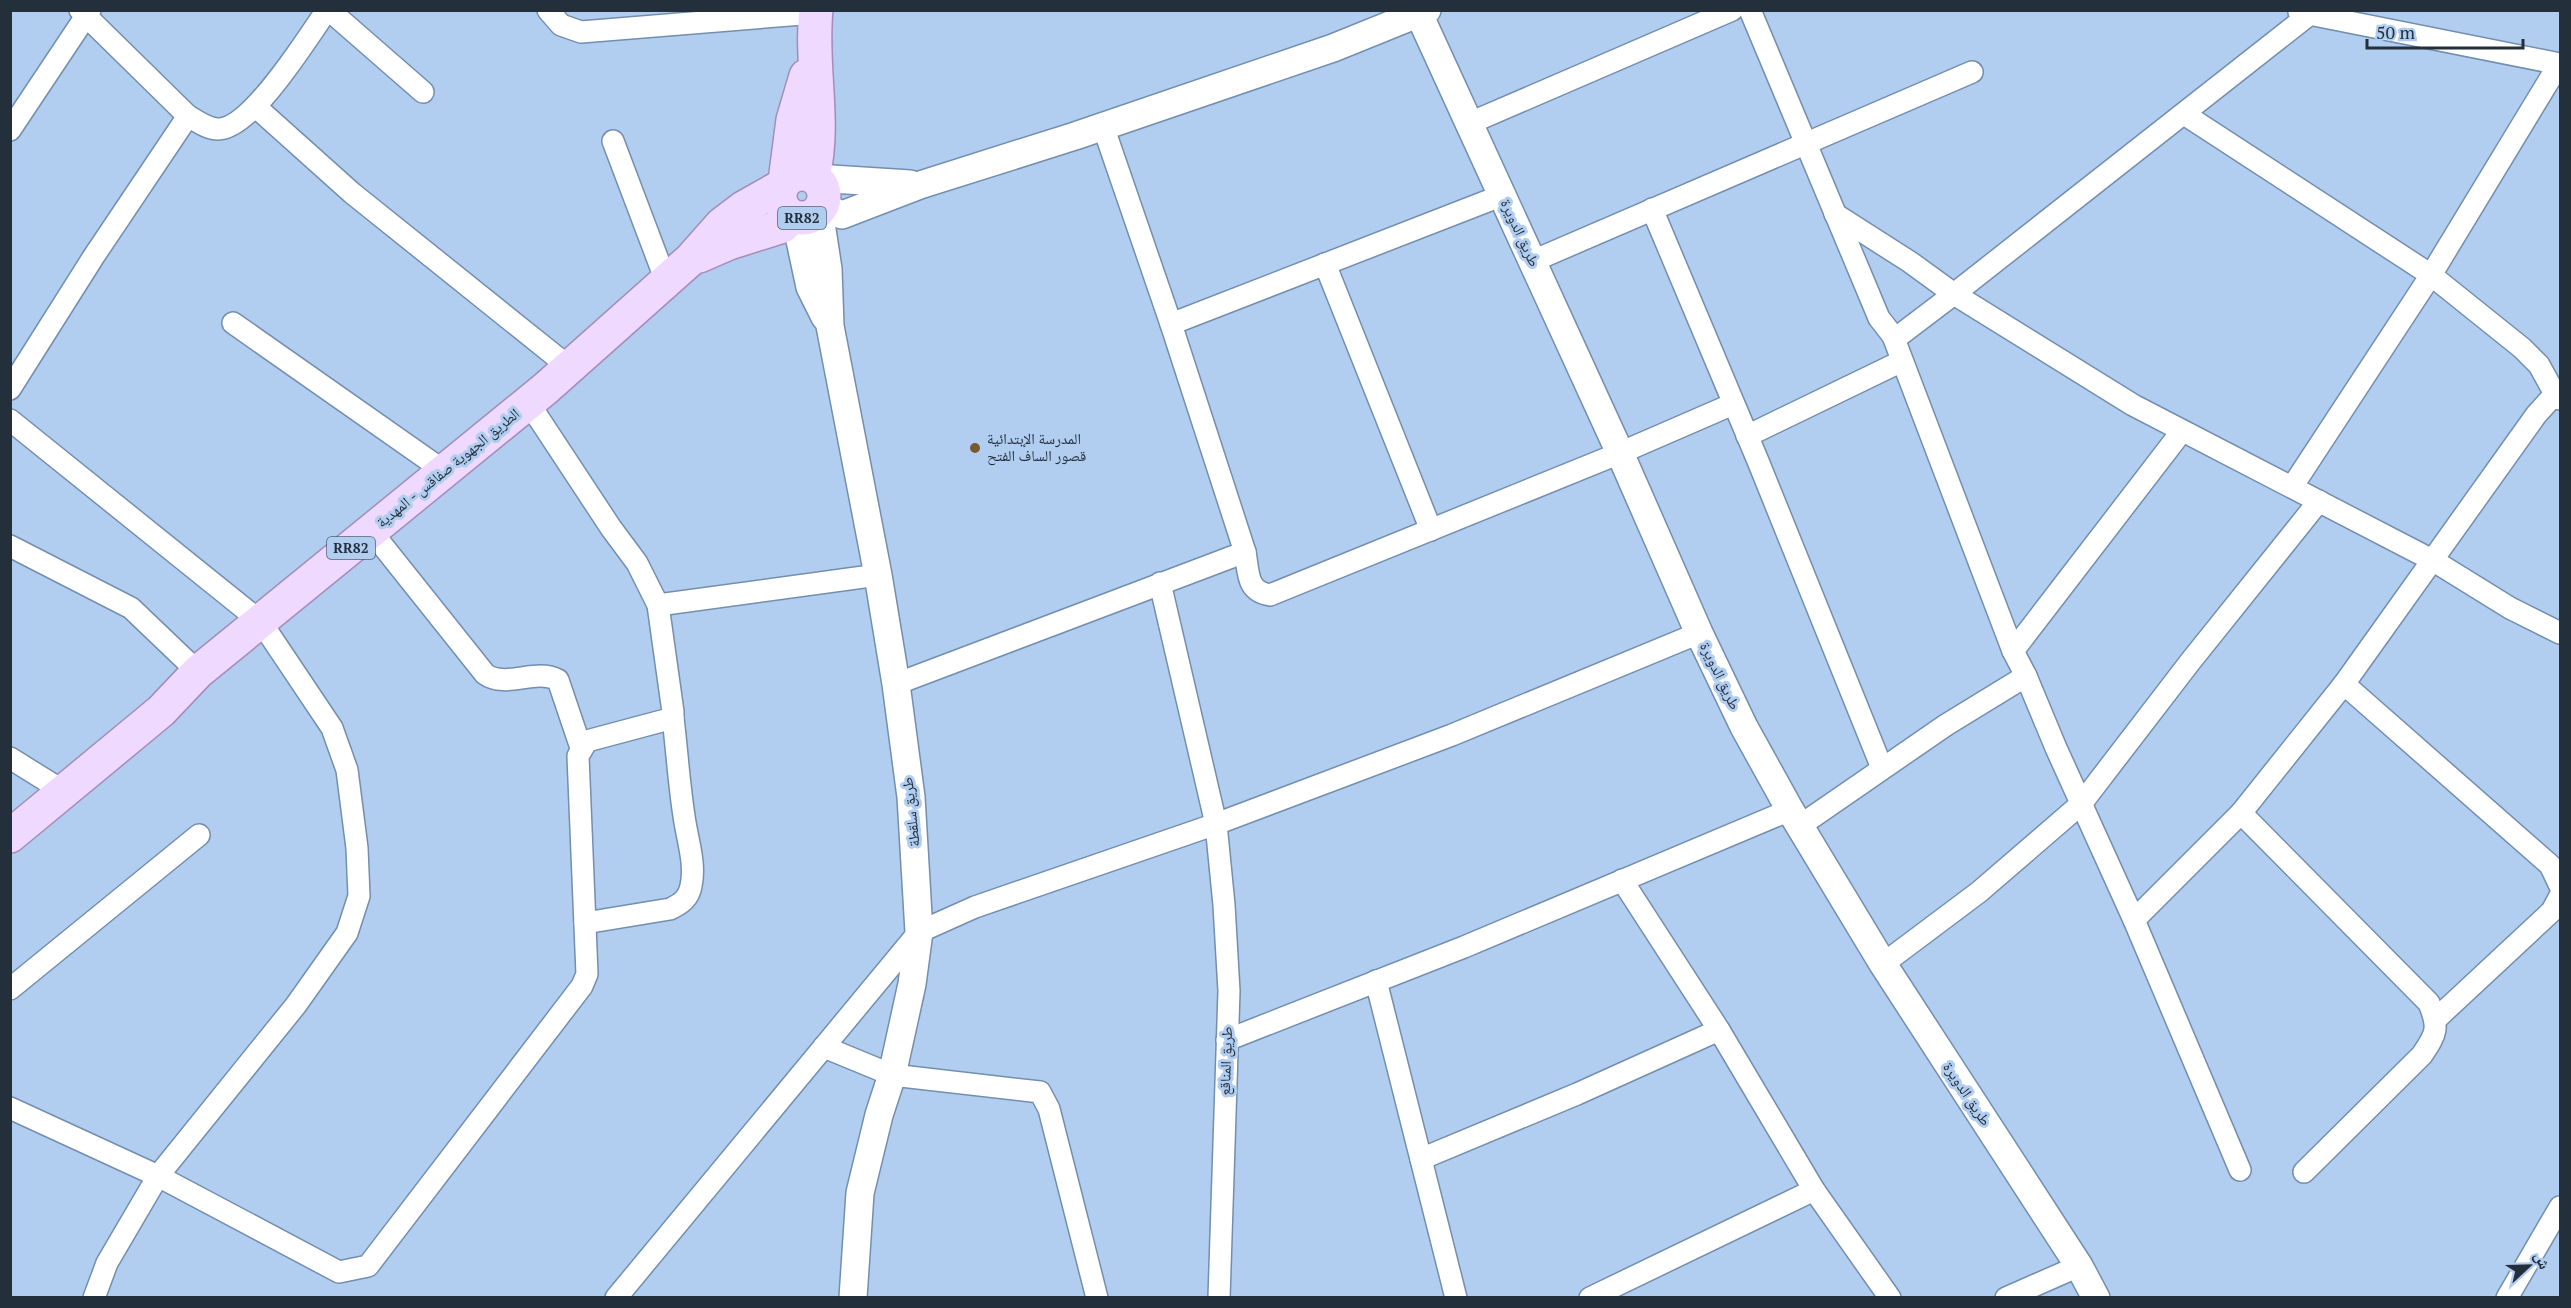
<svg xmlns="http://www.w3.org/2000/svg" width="2571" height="1308" font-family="'PT Serif','Noto Naskh Arabic',serif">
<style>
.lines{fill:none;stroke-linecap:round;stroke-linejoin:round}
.minor-casing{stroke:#738eae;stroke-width:24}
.tertiary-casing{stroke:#738eae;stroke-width:30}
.primary-casing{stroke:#a28db9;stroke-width:36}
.minor{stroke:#fff;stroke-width:21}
.tertiary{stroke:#fff;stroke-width:27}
.primary{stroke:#f0d9fe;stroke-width:33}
.poi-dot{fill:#79592f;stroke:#b1cef0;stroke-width:2}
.labels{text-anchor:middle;stroke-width:6;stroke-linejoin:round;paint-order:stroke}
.shield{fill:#b1cef0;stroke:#4e5f72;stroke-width:1.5}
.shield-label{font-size:14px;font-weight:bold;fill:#242f3c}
.street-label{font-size:15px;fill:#242f3c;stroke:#b1cef0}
.poi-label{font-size:15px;fill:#242f3c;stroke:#b1cef0;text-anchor:start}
</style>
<rect width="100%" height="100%" fill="#b1cef0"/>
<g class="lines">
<!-- minor casing -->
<g class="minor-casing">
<g id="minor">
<polyline points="329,10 423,92"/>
<polyline points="548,10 561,25 581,32 815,13"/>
<polyline points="1750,10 1879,318 1893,336 1900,335 1954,294 2133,405 2434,561 2510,608 2560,633"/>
<polyline points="2299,12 2560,64"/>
<polyline points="256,107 352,193 569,367"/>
<polyline points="2184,114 2431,275 2292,487"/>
<path d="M188,116C197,121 207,129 218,129C251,130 308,37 327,10"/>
<polyline points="1470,123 1732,10"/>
<polyline points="1103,126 1171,324 1503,195"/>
<polyline points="10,130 90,10"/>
<polyline points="613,141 666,281"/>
<polyline points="1652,209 1758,461 1882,768"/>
<polyline points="1835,214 1910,262 1954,294 2315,10"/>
<polyline points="1533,261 1972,72"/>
<polyline points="1325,264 1431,530"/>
<polyline points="233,323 444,471"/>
<path d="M1171,324L1245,552C1249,573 1246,591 1270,595L1620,453L1733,404"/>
<polyline points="1893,336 2013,651 2026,676"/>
<polyline points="10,389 94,256 188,116 80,10"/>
<polyline points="2555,394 2539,365 2522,348 2431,275 2559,64"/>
<polyline points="10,420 261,622 332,728 347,770 357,848 359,896 347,933 296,1005 158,1176 107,1263 94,1298"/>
<polyline points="1747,436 1902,361"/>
<path d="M371,531L485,674C506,689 535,668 558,680L581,748"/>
<polyline points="10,546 131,608 198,672"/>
<polyline points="1160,583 1216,824 1224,905 1229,991 1219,1298"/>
<polyline points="658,605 878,575"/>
<polyline points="2013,651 2182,431"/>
<polyline points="896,684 1245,552"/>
<polyline points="2344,684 2550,865 2560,886"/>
<polyline points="10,758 63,791"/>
<path d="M2241,813L2429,1003C2439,1028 2437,1033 2422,1055L2304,1172"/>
<polyline points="1801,825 1946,725 2026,676 2056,748 2134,920 2241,813 2344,684 2536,415 2555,394 2560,399"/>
<polyline points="1622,880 1719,1030 1814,1190 1890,1298"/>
<polyline points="2134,920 2240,1170"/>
<path d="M585,923L670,909C681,904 689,898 691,886C696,863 687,839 684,816C679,784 677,751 673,718"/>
<polyline points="1883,964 1979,892 2081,804 2190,662 2319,501"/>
<polyline points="1376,981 1456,1298"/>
<polyline points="10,989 199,835"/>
<polyline points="2435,1020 2552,911 2560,896"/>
<polyline points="1227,1040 1464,947 1790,810"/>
<polyline points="824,1047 892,1075 1040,1092 1049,1109 1097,1298"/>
<polyline points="10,1108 158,1176 339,1272 368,1266 582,986 587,974 578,756 587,741 673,718 673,712 658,605 637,563 611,528 528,402"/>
<polyline points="1421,1159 1577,1094 1719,1030"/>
<polyline points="616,1298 919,932 975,907 1216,824 1452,735 1699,633"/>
<polyline points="1590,1298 1814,1190"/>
<polyline points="2006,1298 2079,1266"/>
<polyline points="2507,1298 2560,1207"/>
</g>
</g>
<!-- tertiary casing -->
<g class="tertiary-casing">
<g id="tertiary">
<polyline points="1419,14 1620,453 1699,633 1744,727 1790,810 1883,964 2079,1266 2096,1298"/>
<polyline points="816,178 910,184"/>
<polyline points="821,206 842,215 920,185 1075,136 1333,48 1427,10"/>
<polyline points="819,210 828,269 830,326 878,575 896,684 911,797 919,932 912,984 892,1075 879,1115 860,1193 853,1298"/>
<polyline points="795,217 810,287 825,317"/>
</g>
</g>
<!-- primary casing -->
<g class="primary-casing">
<g id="primary">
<circle cx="802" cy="196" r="22"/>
<path d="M813,176C826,122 810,65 816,10"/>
<polyline points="785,181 793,120 806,76"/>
<polyline points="699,256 729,243 783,226 792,216"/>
<polyline points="10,836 161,711 198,672 545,389 691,259 722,224 743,208 782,186"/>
</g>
</g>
<!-- minor -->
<use href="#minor" class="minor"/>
<!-- tertiary -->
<use href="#tertiary" class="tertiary"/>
<!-- primary -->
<use href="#primary" class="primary"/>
</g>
<!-- markers -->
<circle class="poi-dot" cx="975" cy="448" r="6"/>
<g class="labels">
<!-- shield labels -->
<g class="shield">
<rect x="778" y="207" width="48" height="22" rx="4.5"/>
<rect x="327" y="537" width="48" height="22" rx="4.5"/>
</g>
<g class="shield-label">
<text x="802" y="223">RR82</text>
<text x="351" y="553">RR82</text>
</g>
<!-- street labels -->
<g class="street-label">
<text transform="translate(1520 233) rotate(65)" y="5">طريق الدويرة</text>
<text transform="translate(448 468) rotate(-39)" y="5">الطريق الجهوية صفاقس - المهدية</text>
<text transform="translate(1720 676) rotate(64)" y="5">طريق الدويرة</text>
<text transform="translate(911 812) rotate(-96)" y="5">طريق سلقطة</text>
<text transform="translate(1226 1061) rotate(-88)" y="5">طريق المناقع</text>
<text transform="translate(1967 1094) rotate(56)" y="5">طريق الدويرة</text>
</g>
<!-- poi labels -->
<g class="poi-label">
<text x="987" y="444">المدرسة الإبتدائية<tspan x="987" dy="17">قصور الساف الفتح</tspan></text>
</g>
</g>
<!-- border -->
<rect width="2571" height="1308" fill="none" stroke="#242f3c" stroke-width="24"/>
<!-- north arrow -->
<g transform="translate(2529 1266) rotate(68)" stroke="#b1cef0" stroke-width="4.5" paint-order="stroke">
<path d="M0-4.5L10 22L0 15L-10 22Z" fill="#242f3c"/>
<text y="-9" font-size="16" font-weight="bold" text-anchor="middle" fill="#242f3c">ش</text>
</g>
<!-- scale -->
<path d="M2367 39v9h156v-9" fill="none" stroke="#242f3c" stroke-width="3"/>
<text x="2376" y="39" font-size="18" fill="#242f3c" stroke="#b1cef0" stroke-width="4.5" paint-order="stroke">50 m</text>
</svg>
